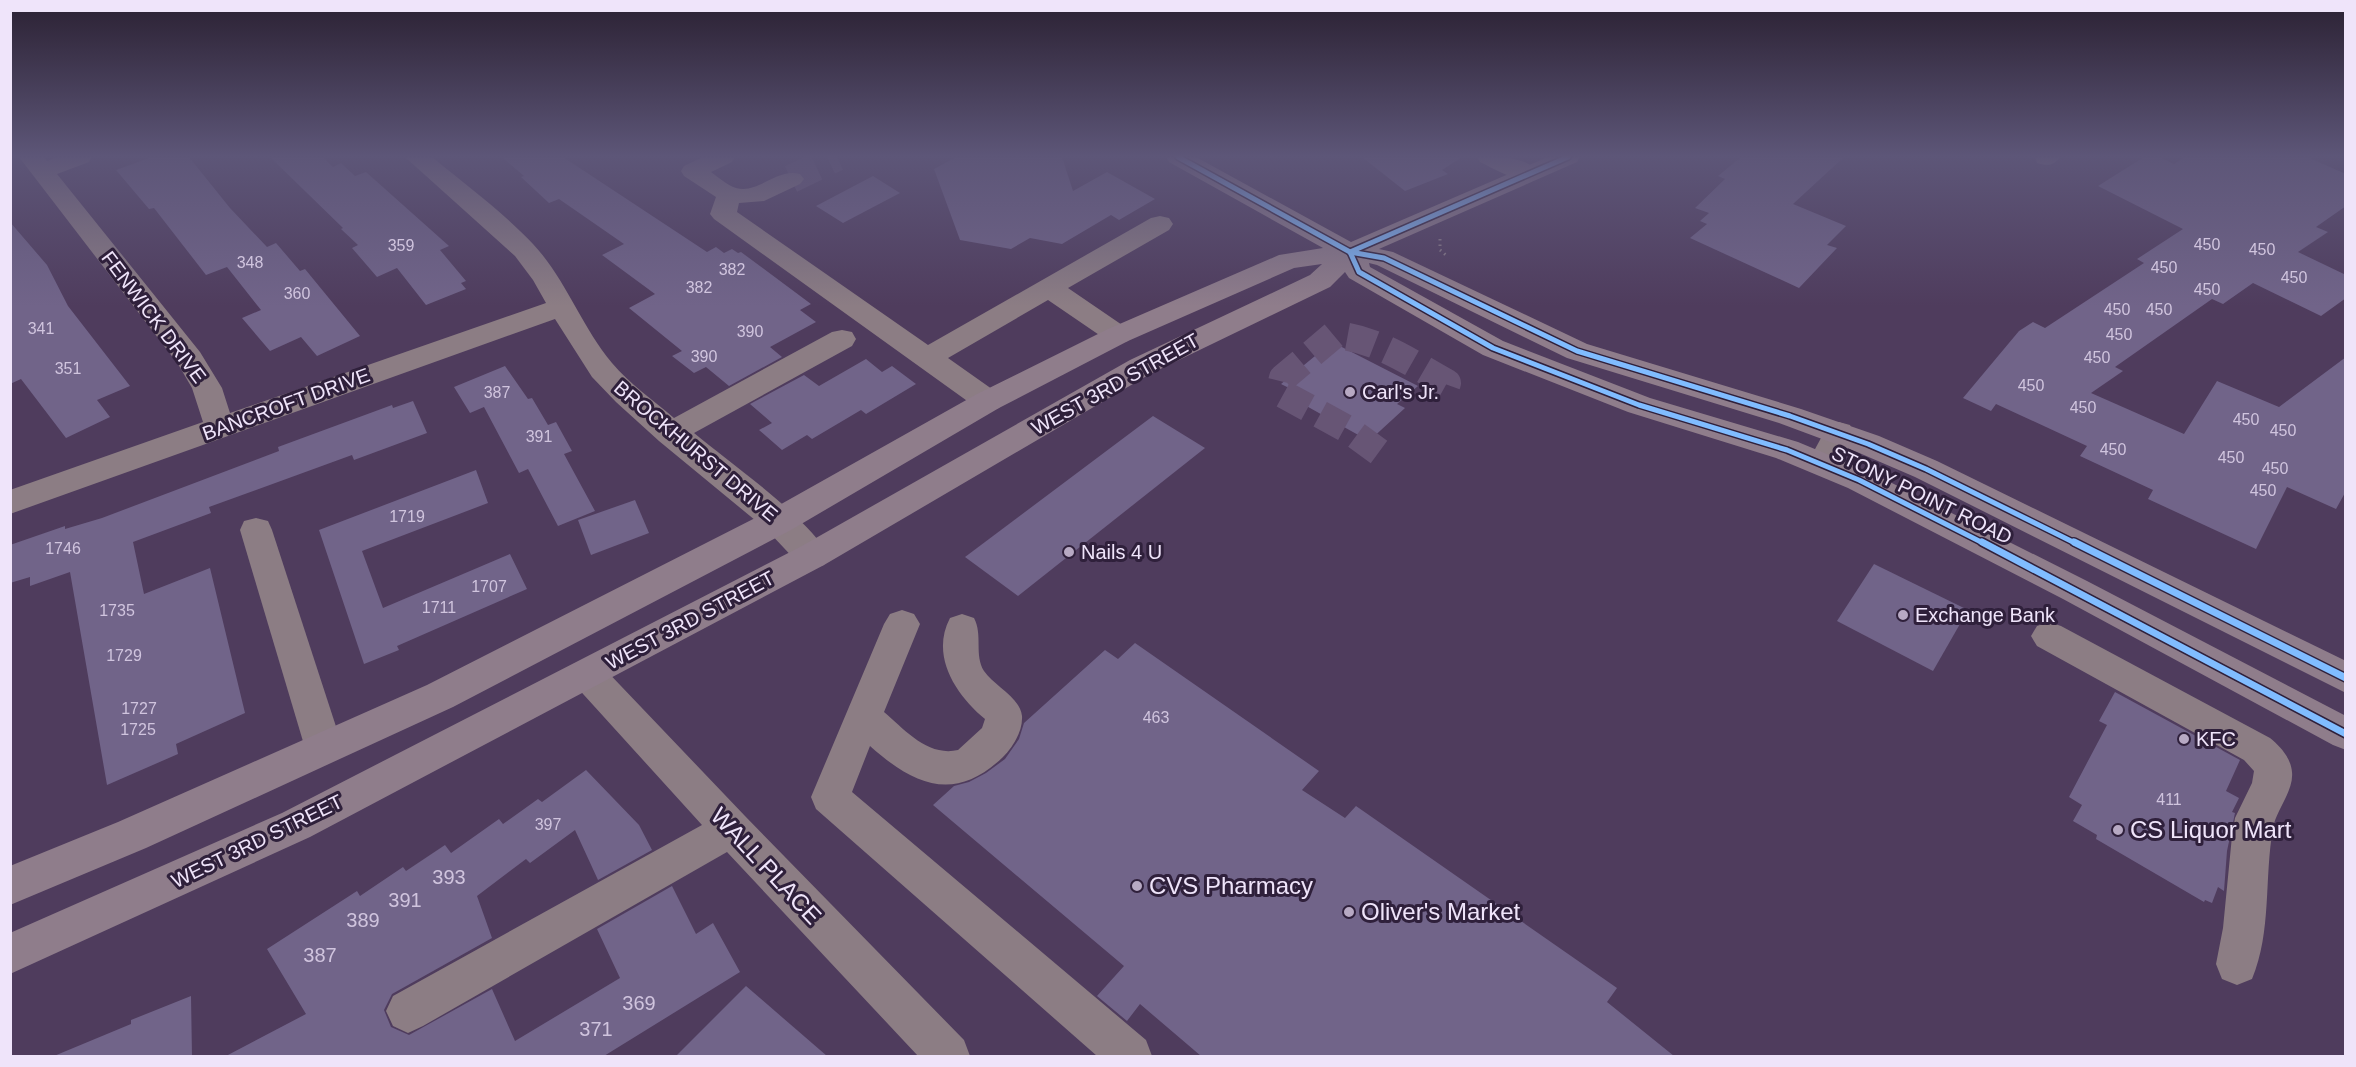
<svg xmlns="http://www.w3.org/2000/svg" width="2356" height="1067" font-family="Helvetica,sans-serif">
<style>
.building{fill:#716489}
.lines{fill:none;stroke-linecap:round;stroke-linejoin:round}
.minor-tunnel{stroke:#675575;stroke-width:28;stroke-dasharray:28 14;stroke-linecap:butt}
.path{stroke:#8b7e89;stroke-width:3;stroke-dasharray:1.5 4;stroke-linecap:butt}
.minor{fill:#8c7d84;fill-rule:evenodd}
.major{fill:#8f7d8b;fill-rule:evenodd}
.cycleway-far1-casing{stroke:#2f203b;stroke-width:8}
.cycleway-casing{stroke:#2f203b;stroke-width:10}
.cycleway-far1{stroke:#80bcff;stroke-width:5}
.cycleway{stroke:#80bcff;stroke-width:7}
.poi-dot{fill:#b7a9c3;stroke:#2f203b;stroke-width:2}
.labels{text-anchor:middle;stroke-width:6;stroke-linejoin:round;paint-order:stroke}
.number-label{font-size:16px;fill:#d0c4de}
.street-label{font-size:20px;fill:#efe4fa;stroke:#2f203b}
.poi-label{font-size:20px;fill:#efe4fa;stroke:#2f203b;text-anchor:start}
.near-number-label{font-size:20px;fill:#d0c4de}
.near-poi-label{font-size:24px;fill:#efe4fa;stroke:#2f203b;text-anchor:start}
.near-street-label{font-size:24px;fill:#efe4fa;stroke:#2f203b}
</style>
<rect width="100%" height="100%" fill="#4f3c5d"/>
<!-- building -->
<g class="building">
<polygon points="152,157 189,157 230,208 267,247 276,243 300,271 305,269 360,336 317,356 301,337 270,351 242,318 261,310 227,267 206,275 154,208 149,209 116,170"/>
<polygon points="270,157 323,157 333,167 341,163 355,176 366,172 449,246 440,250 466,281 461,283 466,289 426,305 397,268 377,277 352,248 358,245 341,229 343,228"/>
<polygon points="502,157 563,157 707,252 716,247 724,253 732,249 738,253 741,252 811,304 800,310 816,322 770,347 782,357 729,386 706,367 694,373 672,356 682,351 629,308 655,294 602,255 624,244 559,199 549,203 521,177 524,176"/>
<polygon points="956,157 1062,157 1073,191 1107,172 1155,199 1119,220 1111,215 1062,244 1030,238 1011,249 960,240 934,169"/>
<polygon points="1362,157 1462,157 1442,170 1448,174 1405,191"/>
<polygon points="1741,157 1844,157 1793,204 1846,226 1827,245 1837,248 1799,288 1690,238 1707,224 1700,221 1709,213 1695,208 1725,179 1718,176"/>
<polygon points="2144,157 2159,157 2174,164 2185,157 2307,157 2346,174 2346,206 2316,227 2328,232 2298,252 2346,275 2346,298 2321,316 2253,283 2223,304 2212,299 2115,367 2123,371 2091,393 2184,434 2217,381 2279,407 2346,357 2346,491 2336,509 2287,487 2256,549 2148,499 2153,490 2080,456 2087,446 1996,404 1991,411 1963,398 2019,331 2033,322 2045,328 2144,263 2137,259 2183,229 2098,186"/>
<polygon points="873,176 900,193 843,223 816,206"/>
<polygon points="10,222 47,265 68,306 130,386 97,400 110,417 66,438 21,379 10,384"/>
<polygon points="1332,342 1418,386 1397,404 1405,408 1369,441 1285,394 1291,389 1281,384"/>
<polygon points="866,359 882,372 892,366 916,384 866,414 861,410 812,439 807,435 782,450 759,430 772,423 750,404 804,375 819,386"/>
<polygon points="505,366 528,399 532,398 548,425 556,422 572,451 564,454 595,511 558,526 528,469 519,473 484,407 470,413 454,387"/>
<polygon points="413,401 427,433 354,460 352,455 209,507 211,513 133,542 144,594 210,568 245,713 176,744 178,754 107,785 70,572 30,586 30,577 10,583 10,545 65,526 65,529 102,518 279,451 278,447 392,405 393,408"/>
<polygon points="1153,416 1205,448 1018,596 965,557"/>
<polygon points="476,470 488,503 362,551 383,608 510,554 527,589 397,646 399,650 364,664 319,530"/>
<polygon points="635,500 649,533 591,555 578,520"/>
<polygon points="1874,564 1968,610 1933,671 1837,621"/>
<polygon points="1135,643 1319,771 1302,790 1345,818 1356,806 1617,988 1607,1002 1674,1056 1201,1056 1140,1004 1127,1021 1097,996 1124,966 933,805 954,786 969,782 986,773 1005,759 1019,739 1024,723 1105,650 1118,659"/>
<polygon points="2115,692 2240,760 2226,791 2239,798 2232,812 2235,813 2227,851 2224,891 2218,887 2212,903 2205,900 2204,902 2096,839 2097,835 2073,821 2082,805 2069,797 2107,725 2099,721"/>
<polygon points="586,770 639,825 652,850 598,880 575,830 530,863 526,859 477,896 492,938 392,994 384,1010 391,1027 409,1035 492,989 515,1041 620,978 597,929 672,886 696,934 713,923 740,972 604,1056 226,1056 306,1014 267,949 357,891 360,896 403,867 406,871 445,845 451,853 499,819 503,824 538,799 542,802"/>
<polygon points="746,986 827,1056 676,1056"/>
<polygon points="191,996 192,1056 54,1056 131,1024 131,1020"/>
</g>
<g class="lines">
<!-- minor-tunnel -->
<g class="minor-tunnel">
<polyline points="791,179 837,157"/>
<path d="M1379,452L1349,430L1283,394L1280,390L1283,378L1334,335C1376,338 1411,363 1447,383L1443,394"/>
</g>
<!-- path -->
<polyline class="path" points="1440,239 1440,250 1447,256"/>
<!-- minor -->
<g class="minor">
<path d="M19,157H44L47,161L57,157H92L89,162L57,174L200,352L222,388L230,413L546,303L533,280L515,256L405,157H432C466,185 503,212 533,244C566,279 581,326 612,363C630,384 653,400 674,418L832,332L842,330L852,332L856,339L852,346L694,433C731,464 807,516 829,556L824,565L812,569L800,565L767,530L659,441L616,402L592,377L555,319L10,514V490L203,422L192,388L178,364Z"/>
<path d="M703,157H735L732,162L711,172C718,177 727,185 736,188C759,194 776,168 800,174L804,179L800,184L764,201L739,203L737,212L928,345L1151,218L1160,216L1169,218L1173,224L1169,230L1068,288L1128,329L1132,335L1128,341L1118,344L1108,341L1048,300L948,358L999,394L1003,401L999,408L988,411L977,408L714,219L710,214L716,197L684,176L681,171L684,166Z"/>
<path d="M1477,157C1497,157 1527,155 1540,174L1537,179C1518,184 1497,170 1480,162Z"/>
<path d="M2035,157H2060C2054,166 2047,166 2037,163Z"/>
<polygon points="1839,422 1850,425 1854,433 1834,472 1823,475 1812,472 1807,464 1828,425"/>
<polygon points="256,518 268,521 272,530 343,748 337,759 324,764 311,759 305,748 240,530 244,521"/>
<path d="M902,610L914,614L920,624L884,712C905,730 928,757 958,750L982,728L985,719C956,695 930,656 950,618L962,614L974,618C983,635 974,655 984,671C994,686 1020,697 1022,716C1023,731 1013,747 1003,757C955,803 915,786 870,746L852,792L1146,1040L1152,1056H1097L816,809L811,797L884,624L890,614Z"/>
<path d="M2049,622L2061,626L2270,738C2280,746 2291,758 2292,772C2294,791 2276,810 2273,828C2264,878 2272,931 2252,979L2237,985L2222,979L2216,964L2223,928L2232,836L2235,818L2252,783L2254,771L2244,760L2037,646L2031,636L2037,626Z"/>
<polygon points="587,659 600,664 745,816 964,1040 970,1056 918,1056 727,852 423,1026 408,1033 393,1026 386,1011 393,996 702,825 574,684 569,674 574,664"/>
</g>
<!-- major -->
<polygon class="major" points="1166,157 1196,157 1351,242 1548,157 1580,157 1577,162 1379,249 1393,252 1587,344 1801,409 1879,436 1937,461 2346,661 2346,693 1915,477 1857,452 1779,423 1567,358 1377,265 1369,263 1370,267 1503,341 1650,398 1798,442 1870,472 2087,581 2346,716 2346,750 2333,745 2063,599 1848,488 1776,458 1628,412 1483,355 1349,278 1345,272 1330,287 1150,374 824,565 310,837 10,974 10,933 282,813 800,547 1130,360 1310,275 1322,264 1294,268 1128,341 999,408 791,530 453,707 146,848 10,905 10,866 118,822 427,685 767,512 977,394 1108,329 1279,255 1323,248 1169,162"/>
<!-- cycleway-far1 casing -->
<g class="cycleway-far1-casing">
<g id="cycleway-far1">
<polyline points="1178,157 1350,252 1384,258 1577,351 1790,416 1868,444 1926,469 2077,544"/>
<polyline points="1350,252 1359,272 1493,348 1639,405 1787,450 1859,480 1985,544"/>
<polyline points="1350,252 1568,157"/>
</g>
</g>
<!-- cycleway casing -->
<g class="cycleway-casing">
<g id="cycleway">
<polyline points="1982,542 2346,734"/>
<polyline points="2074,542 2346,678"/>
</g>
</g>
<!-- cycleway-far1 -->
<use href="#cycleway-far1" class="cycleway-far1"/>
<!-- cycleway -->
<use href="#cycleway" class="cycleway"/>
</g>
<!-- sky -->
<linearGradient id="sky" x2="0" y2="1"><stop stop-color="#2b2133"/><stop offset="0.51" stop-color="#5d5678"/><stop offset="1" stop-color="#5d5678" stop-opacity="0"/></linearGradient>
<rect width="2356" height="306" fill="url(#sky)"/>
<!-- markers -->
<g class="poi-dot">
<circle cx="1350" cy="392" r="6"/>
<circle cx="1069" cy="552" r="6"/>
<circle cx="1903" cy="615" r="6"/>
<circle cx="2184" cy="739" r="6"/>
<circle cx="2118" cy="830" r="6"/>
<circle cx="1137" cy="886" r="6"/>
<circle cx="1349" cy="912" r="6"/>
</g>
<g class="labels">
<!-- number labels -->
<g class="number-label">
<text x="2207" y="250">450</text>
<text x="401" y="251">359</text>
<text x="2262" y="255">450</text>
<text x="250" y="268">348</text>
<text x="2164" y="273">450</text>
<text x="732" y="275">382</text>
<text x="2294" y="283">450</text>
<text x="699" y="293">382</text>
<text x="2207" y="295">450</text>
<text x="297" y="299">360</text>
<text x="2117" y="315">450</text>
<text x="2159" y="315">450</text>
<text x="41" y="334">341</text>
<text x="750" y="337">390</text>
<text x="2119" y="340">450</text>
<text x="704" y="362">390</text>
<text x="2097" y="363">450</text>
<text x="68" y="374">351</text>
<text x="2031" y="391">450</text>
<text x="497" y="398">387</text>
<text x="2083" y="413">450</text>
<text x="2246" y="425">450</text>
<text x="2283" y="436">450</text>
<text x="539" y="442">391</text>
<text x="2113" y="455">450</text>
<text x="2231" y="463">450</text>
<text x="2275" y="474">450</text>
<text x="2263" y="496">450</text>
<text x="407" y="522">1719</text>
<text x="63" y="554">1746</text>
<text x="489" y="592">1707</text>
<text x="439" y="613">1711</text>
<text x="117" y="616">1735</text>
<text x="124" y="661">1729</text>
<text x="139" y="714">1727</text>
<text x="1156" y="723">463</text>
<text x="138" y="735">1725</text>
<text x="2169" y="805">411</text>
<text x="548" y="830">397</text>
</g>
<!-- street labels -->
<g class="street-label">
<text transform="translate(154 317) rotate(53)" y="7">FENWICK DRIVE</text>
<text transform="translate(1115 384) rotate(-29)" y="7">WEST 3RD STREET</text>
<text transform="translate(286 404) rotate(-20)" y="7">BANCROFT DRIVE</text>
<text transform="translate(696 451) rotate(40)" y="7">BROCKHURST DRIVE</text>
<text transform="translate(1922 495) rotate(26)" y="7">STONY POINT ROAD</text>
<text transform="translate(690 620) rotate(-28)" y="7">WEST 3RD STREET</text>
<text transform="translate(257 841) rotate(-26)" y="7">WEST 3RD STREET</text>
</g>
<!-- poi labels -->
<g class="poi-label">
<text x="1362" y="399">Carl's Jr.</text>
<text x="1081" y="559">Nails 4 U</text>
<text x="1915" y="622">Exchange Bank</text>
<text x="2196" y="746">KFC</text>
</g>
<!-- near-number labels -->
<g class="near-number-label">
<text x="449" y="884">393</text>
<text x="405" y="907">391</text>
<text x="363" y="927">389</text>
<text x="320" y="962">387</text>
<text x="639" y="1010">369</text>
<text x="596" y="1036">371</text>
</g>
<!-- near-poi labels -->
<g class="near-poi-label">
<text x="2130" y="838">CS Liquor Mart</text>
<text x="1149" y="894">CVS Pharmacy</text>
<text x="1361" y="920">Oliver's Market</text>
</g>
<!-- near-street labels -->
<g class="near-street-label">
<text transform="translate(766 866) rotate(47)" y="8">WALL PLACE</text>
</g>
</g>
<!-- border -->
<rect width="2356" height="1067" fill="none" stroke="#efe4fa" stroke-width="24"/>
</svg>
